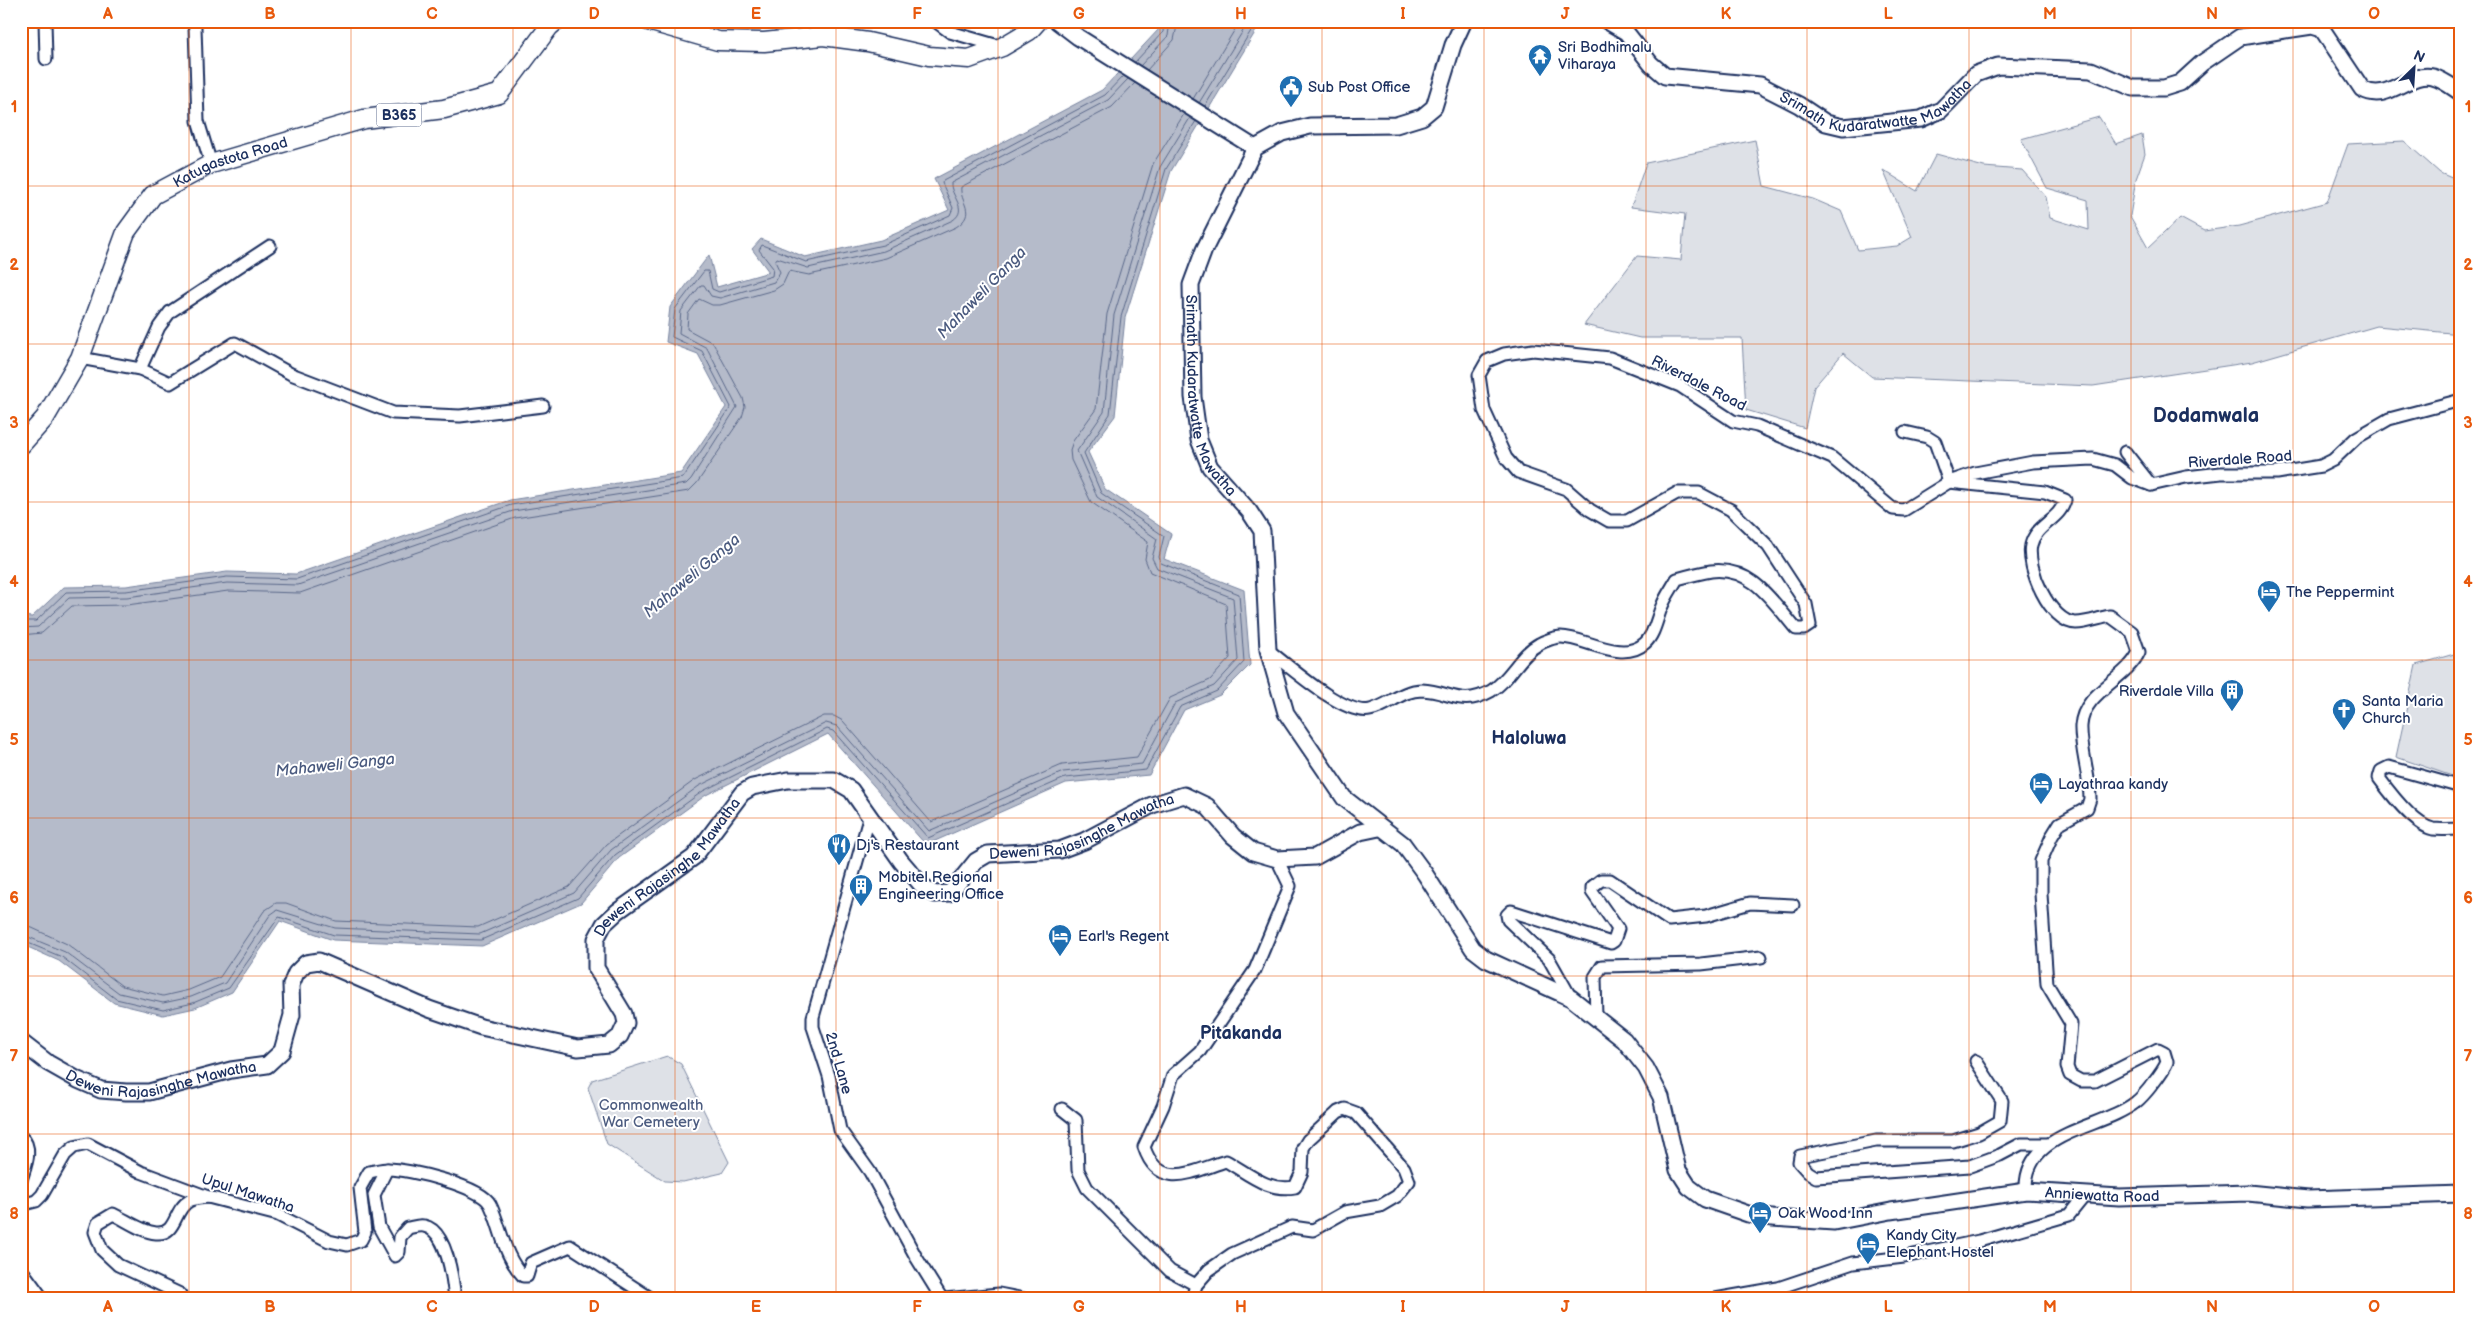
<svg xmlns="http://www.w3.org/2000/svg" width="2482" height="1320" font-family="'Balsamiq Sans',sans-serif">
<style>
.green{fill:#dee1e7;stroke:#7c88a2}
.water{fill:#b5bbca;stroke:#77839f}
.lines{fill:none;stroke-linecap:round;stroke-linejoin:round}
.shore{stroke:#596789;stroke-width:1}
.street-casing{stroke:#1b2f5e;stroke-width:15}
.secondary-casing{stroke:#1b2f5e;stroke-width:19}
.primary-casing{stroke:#1b2f5e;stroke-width:21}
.street{stroke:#fff;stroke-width:11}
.secondary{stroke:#fff;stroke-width:15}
.primary{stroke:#fff;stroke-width:18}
.grid{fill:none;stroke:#e8590c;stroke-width:1;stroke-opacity:0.55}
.labels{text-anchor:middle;stroke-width:4;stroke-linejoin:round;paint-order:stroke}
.shield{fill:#fff;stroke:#5f6d8e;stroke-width:1}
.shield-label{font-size:14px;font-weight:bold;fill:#1b2f5e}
.poi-label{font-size:15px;fill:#1b2f5e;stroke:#fff;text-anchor:start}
.street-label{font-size:15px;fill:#1b2f5e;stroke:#fff}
.park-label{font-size:15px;fill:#4c5c80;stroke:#fff}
.water-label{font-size:16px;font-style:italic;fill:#49597e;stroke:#fff}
.quarter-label{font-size:18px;font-weight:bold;fill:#1b2f5e;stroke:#fff}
.district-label{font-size:20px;font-weight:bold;fill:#1b2f5e;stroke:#fff}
.neatline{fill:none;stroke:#e8590c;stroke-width:2}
.grid-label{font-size:16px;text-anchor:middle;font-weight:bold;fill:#e8590c}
</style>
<rect width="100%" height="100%" fill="#fff"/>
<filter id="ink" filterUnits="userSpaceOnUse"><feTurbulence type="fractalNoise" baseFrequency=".02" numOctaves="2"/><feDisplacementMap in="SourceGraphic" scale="10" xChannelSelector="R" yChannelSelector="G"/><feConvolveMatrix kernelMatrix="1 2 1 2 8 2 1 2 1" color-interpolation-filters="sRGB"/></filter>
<g filter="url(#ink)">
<!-- green -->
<g class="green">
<polygon points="2099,117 2116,144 2142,135 2145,154 2136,179 2130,216 2148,248 2180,218 2204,231 2239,226 2327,202 2348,144 2404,141 2440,173 2461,182 2461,334 2377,326 2252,362 2093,386 1872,377 1843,353 1814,387 1805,428 1746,410 1742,338 1640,338 1584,325 1637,256 1681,260 1685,214 1631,207 1646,163 1755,140 1764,186 1813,199 1841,211 1858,250 1897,246 1912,237 1883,170 1917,191 1936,154 1984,167 2022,170 2046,197 2050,218 2089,230 2088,200 2047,188 2021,139"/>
<polygon points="2461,652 2461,779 2396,757 2416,665"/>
<polygon points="667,1056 681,1064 729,1162 722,1173 683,1182 665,1181 607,1144 588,1088 592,1080"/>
</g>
<!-- water -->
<polygon class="water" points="1159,21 1262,21 1171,171 1125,318 1115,416 1088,452 1105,489 1171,534 1164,559 1244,590 1250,665 1220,695 1184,710 1149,775 1066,783 926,845 828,734 706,795 619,858 581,903 482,946 333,940 280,921 232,992 195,1008 163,1015 114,1003 59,961 21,944 21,616 32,617 64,587 126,586 227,572 296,574 510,500 681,473 726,407 698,354 666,342 670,307 709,255 717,287 769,272 752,249 761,239 805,257 881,240 949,210 934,179 1102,90 1159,29"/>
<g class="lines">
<!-- shore -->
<g class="shore">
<polyline points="1135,62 1163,32 1164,21"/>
<polyline points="1140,66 1168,36 1170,21"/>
<polyline points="1147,70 1174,40 1178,21"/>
<polyline points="1193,99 1240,21"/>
<polyline points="1199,103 1249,21"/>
<polyline points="1205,106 1257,21"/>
<polyline points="21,621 36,621 66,592 126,591 227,577 297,579 511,505 683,478 731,407 702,351 672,337 675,309 704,271 708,271 712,289 719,292 772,276 773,268 759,250 762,245 806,262 883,245 950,215 953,208 942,183 943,181 1105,95 1123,76"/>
<path d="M21,628L38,627L69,598L127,597L227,583L298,585L513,511L686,484L691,479L737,407L707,348L679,333L681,311L701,285H704L711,296L720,298L774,282L780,272L775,261L777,258L808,268L884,251L953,220C969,209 950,196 951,183L1108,100L1128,79"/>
<path d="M21,635L42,633L72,606L127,605L228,591L300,593L515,518L689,491L697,483L742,417L745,407L743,398L713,343L687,329L688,314L699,299L712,305H720L774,290L783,284L789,271L809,275L886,258L956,227C978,213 959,202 961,187L1112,107L1135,83"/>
<polyline points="21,926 30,927 67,944 122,986 163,996 189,990 220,977 264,911 276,903 286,903 336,921 478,927 569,887 607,844 695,780 824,716 834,716 843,721 931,822 1062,765 1137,757 1170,698 1210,680 1230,658 1226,604 1150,572 1145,559 1148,542 1091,502 1071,460 1070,450 1073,441 1096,409 1107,314 1153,164 1184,114"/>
<polyline points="21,934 65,952 119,993 163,1003 191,997 225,983 270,915 277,910 335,928 480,934 574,893 611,850 699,786 826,723 837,726 929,831 1063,772 1142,764 1175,703 1214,686 1238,660 1233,598 1157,568 1152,558 1157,539 1097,497 1077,451 1104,412 1114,315 1160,167 1190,118"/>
<polyline points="21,940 62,957 116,999 163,1010 193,1003 229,988 279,917 334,935 481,940 578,898 615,855 703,791 827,729 833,731 928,838 1065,778 1146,770 1180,707 1217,691 1244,662 1239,594 1161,563 1159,557 1164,536 1101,493 1084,453 1110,414 1121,317 1166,169 1196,121"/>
</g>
<!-- street casing -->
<g class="street-casing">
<g id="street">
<polyline points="45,21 46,59"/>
<polyline points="191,21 195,27 198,121 211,164"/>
<polyline points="935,21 950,32 1002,47"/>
<polyline points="80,358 140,369 170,383 235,343 291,374 393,413 460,416 543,406"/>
<polyline points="140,369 159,327 170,312 270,246"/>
<path d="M1905,432L1927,437L1935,442L1949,482L2045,492L2065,500C2060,520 2036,524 2031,545C2026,567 2050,623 2076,623C2087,623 2099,618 2110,616L2132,632L2139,652C2126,680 2083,692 2081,726C2080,747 2090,777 2090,799L2087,808L2060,823L2052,836L2041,861V894L2047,984L2071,1024L2067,1067L2070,1075L2081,1081H2095L2158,1049L2164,1052L2167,1062C2163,1072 2144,1096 2136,1102C2101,1130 2023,1130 2026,1191"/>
<polyline points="2125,452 2151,485"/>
<path d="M1268,650C1290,667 1344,716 1370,710C1389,706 1401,690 1422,690C1450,691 1461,708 1491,691C1510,680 1520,654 1539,644C1544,641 1555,637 1561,637C1585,637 1622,664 1645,643C1655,634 1657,617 1662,606C1666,596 1672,588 1677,579C1688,576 1699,573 1711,571C1752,566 1773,602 1796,629H1804L1810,625L1806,604L1768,546L1731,510L1699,493H1677L1627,521H1609L1590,510L1566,489L1518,472L1506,458L1484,410L1479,375L1487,361L1504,354L1533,350L1610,358L1680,386L1733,421L1757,426L1832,458L1893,509L1904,510L1949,482L1975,473L2033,462L2093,459L2115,465L2132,478L2151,485L2186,477L2221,473H2277L2321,466L2333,460L2356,438L2389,419L2461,400"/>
<path d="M2461,787L2389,767L2381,771L2379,778C2390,793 2414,825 2433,829C2442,830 2452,829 2461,829"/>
<polyline points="870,815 813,1017 813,1027 829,1076 840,1130 870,1172 916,1257 942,1299"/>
<polyline points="1571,998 1549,959 1508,920 1507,915 1511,911 1611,943 1614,941 1618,929 1592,892 1592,887 1601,880 1610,880 1669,920 1706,916 1750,903 1793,905"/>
<polyline points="1596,1018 1595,977 1602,966 1701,964 1761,957"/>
<polyline points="1976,1061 2002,1101 2000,1121 1979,1133 1953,1141 1876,1141 1800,1156 1799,1162 1808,1172 1816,1177 1970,1166 2000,1155 2021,1144 2048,1144"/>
<polyline points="1062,1109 1076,1120 1078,1170 1087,1188 1170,1271 1196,1285"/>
<path d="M21,1137C34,1147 25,1167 21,1180"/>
<path d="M387,1169L374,1195L379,1227L395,1256L399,1252L400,1237L408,1228C413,1227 419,1225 424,1226C447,1230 453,1280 455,1299"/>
<path d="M21,1201L24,1204L36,1201L42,1195L65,1155L74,1147L88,1144L141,1172L208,1197L278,1215L329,1241L347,1245L361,1240L365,1232L360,1188L369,1172C375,1171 382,1169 388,1169C408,1169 481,1186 490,1204C502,1229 503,1255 523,1276H527L531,1263L570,1246L652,1299"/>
<polyline points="21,1269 43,1299"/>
<path d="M181,1299L180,1294L118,1265L102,1250L95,1232L98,1223L113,1214C126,1220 142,1232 156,1233C177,1235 173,1210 189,1201C194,1198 202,1198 208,1197"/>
<polyline points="944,1299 999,1294 1024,1299"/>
<path d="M1192,1299L1196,1285L1209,1270L1232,1254L1292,1227L1313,1230L1345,1212L1380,1206L1397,1196L1409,1181L1404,1168L1356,1113L1345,1109L1338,1112L1308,1140L1303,1148L1302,1172L1295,1187C1268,1192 1249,1174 1226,1161C1193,1171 1159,1192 1144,1147L1163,1106L1173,1075L1200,1051L1255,970L1290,886L1277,859"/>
<polyline points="1715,1299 1778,1288 1853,1263 1904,1257 1979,1241 2069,1215 2086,1194"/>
</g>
</g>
<!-- secondary casing -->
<g class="secondary-casing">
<g id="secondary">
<polyline points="1057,21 1078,37 1255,148"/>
<path id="s1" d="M1464,21L1453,45L1434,107L1422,117L1396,125L1310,126L1282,133L1255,148L1204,250L1191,285L1193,397L1199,440L1210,467L1249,511L1262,531L1268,650L1286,713L1344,798L1403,844L1425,874L1473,949L1486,959L1571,998L1624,1040L1646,1068L1661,1097L1678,1170L1689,1187L1705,1199L1748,1214L1772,1218L1834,1222L1891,1211L2026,1191L2119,1197L2248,1193L2308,1199L2461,1194"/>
<path id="s2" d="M1607,21L1626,32L1651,64L1665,76L1760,85L1799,105L1826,123L1843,127L1921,119L1941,110L1976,74L1998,66L2091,70L2133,88H2164L2180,83L2202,63L2240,37L2312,26L2322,29L2362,89C2389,104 2407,71 2433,77C2444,80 2452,87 2461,93"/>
<path id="s3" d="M21,1042L48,1063L78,1080L101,1090L126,1092H149L231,1070L267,1065L282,1051L292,1015L291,985L296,973L306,963L319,961L429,1009L481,1027L578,1048L609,1045L620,1036L626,1023L624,1014L596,968V939L604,924L618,911L694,857L742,793L752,787L788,780H834L851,790L901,861L925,889L935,894L950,893L976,861L988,854L1060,850L1084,841L1152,805L1184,795L1207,806L1233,836L1253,852L1277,859L1315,857L1360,832L1379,828"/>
</g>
</g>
<!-- primary casing -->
<g class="primary-casing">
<g id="primary">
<polyline points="648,21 718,41 764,42 823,36 868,42 929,56 969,59 1002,47 1029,31 1038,21"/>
<path id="s4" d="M21,445L45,418L80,358L126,232L153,195L211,164L364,119L444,109L499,94L549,27L556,21"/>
</g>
</g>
<!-- street -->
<use href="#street" class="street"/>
<!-- secondary -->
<use href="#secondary" class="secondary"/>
<!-- primary -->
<use href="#primary" class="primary"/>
</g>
</g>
<!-- grid -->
<path class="grid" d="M189,21V1299M351,21V1299M513,21V1299M675,21V1299M836,21V1299M998,21V1299M1160,21V1299M1322,21V1299M1484,21V1299M1646,21V1299M1807,21V1299M1969,21V1299M2131,21V1299M2293,21V1299M21,186H2461M21,344H2461M21,502H2461M21,660H2461M21,818H2461M21,976H2461M21,1134H2461"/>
<!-- icons -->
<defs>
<g id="temple-pin" transform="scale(1.25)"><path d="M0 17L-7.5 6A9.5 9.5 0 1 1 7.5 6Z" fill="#1f6fb2" stroke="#fff"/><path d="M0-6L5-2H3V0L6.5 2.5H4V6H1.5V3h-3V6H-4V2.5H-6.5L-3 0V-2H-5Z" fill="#fff"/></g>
<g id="civic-pin" transform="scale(1.25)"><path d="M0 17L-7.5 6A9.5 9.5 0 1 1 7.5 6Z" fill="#1f6fb2" stroke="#fff"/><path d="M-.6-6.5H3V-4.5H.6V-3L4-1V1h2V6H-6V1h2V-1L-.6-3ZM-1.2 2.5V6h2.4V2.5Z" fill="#fff"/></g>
<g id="hotel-pin" transform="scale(1.25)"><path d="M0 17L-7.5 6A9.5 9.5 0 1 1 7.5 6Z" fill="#1f6fb2" stroke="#fff"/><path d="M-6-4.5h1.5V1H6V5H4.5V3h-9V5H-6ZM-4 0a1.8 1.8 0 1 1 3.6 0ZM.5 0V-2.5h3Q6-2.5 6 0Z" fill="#fff"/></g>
<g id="building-pin" transform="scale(1.25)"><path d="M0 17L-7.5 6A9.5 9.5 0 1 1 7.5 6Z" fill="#1f6fb2" stroke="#fff"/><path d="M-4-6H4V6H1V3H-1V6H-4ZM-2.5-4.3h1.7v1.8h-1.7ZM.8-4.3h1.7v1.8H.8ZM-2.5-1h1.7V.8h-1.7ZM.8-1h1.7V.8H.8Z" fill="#fff"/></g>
<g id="church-pin" transform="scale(1.25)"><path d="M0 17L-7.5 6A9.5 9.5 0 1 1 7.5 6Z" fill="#1f6fb2" stroke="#fff"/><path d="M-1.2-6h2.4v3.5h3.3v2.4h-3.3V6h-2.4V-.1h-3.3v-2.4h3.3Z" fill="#fff"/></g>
<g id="restaurant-pin" transform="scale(1.25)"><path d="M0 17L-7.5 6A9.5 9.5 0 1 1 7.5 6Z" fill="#1f6fb2" stroke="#fff"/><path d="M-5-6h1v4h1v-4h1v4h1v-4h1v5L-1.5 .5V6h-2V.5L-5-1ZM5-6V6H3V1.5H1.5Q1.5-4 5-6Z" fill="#fff"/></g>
</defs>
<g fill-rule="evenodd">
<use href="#temple-pin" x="1540" y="56"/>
<use href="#civic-pin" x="1291" y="87"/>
<use href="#hotel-pin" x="2269" y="592"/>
<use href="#building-pin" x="2232" y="691"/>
<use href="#church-pin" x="2344" y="710"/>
<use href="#hotel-pin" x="2041" y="784"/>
<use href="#restaurant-pin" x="839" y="845"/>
<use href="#building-pin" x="861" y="886"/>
<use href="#hotel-pin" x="1060" y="936"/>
<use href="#hotel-pin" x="1760" y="1213"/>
<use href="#hotel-pin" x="1868" y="1244"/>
</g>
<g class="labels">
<!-- shield labels -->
<rect class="shield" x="376.5" y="103.5" width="45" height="23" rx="4"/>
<g class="shield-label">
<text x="399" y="120">B365</text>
</g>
<!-- poi labels -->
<g class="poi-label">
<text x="1558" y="52">Sri Bodhimalu<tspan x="1558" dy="17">Viharaya</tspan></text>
<text x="1308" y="92">Sub Post Office</text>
<text x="2286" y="597">The Peppermint</text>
<text x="2214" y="696" text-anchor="end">Riverdale Villa</text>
<text x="2362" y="706">Santa Maria<tspan x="2362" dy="17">Church</tspan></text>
<text x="2058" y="789">Layathraa kandy</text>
<text x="856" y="850">Dj's Restaurant</text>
<text x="878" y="882">Mobitel Regional<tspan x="878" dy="17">Engineering Office</tspan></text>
<text x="1078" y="941">Earl's Regent</text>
<text x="1778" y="1218">Oak Wood Inn</text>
<text x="1886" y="1240">Kandy City<tspan x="1886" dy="17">Elephant Hostel</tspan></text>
</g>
<!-- street labels -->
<g class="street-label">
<text dy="5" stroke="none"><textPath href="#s2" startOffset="305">Srimath Kudaratwatte Mawatha</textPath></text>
<text dy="5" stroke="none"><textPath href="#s4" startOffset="370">Katugastota Road</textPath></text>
<text transform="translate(1699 383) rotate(27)" y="5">Riverdale Road</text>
<text dy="5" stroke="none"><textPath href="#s1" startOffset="546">Srimath Kudaratwatte Mawatha</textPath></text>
<text transform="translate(2240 459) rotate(-4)" y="5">Riverdale Road</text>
<text dy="5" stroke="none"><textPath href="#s3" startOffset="1445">Deweni Rajasinghe Mawatha</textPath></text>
<text dy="5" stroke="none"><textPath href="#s3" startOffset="920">Deweni Rajasinghe Mawatha</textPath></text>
<text transform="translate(839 1063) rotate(74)" y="5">2nd Lane</text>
<text dy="5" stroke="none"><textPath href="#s3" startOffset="154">Deweni Rajasinghe Mawatha</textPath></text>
<text transform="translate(248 1193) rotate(18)" y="5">Upul Mawatha</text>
<text dy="5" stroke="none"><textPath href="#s1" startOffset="1951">Anniewatta Road</textPath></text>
</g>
<!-- park labels -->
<g class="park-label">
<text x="651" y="1110">Commonwealth<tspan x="651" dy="17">War Cemetery</tspan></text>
</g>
<!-- water labels -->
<g class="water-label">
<text transform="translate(981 292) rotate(-46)" y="6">Mahaweli Ganga</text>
<text transform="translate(691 575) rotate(-40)" y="6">Mahaweli Ganga</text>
<text transform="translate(335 764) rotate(-6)" y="6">Mahaweli Ganga</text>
</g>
<!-- quarter labels -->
<g class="quarter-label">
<text x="1529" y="744">Haloluwa</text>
<text x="1241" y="1039">Pitakanda</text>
</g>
<!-- district labels -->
<g class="district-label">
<text x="2206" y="422">Dodamwala</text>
</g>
</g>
<!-- margin -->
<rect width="2482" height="1320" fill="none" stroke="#fff" stroke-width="55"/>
<!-- north arrow -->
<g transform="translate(2414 68) rotate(25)" stroke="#ffffff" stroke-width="4" paint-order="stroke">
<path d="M0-4L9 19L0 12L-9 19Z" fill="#1b2f5e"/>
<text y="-8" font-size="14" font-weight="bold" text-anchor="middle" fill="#1b2f5e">N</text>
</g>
<rect x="28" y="28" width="2426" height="1264" class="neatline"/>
<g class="grid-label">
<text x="108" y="19">A</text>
<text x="270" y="19">B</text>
<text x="432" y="19">C</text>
<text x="594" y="19">D</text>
<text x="756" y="19">E</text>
<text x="917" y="19">F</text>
<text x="1079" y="19">G</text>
<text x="1241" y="19">H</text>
<text x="1403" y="19">I</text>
<text x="1565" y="19">J</text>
<text x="1726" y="19">K</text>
<text x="1888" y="19">L</text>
<text x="2050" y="19">M</text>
<text x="2212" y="19">N</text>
<text x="2374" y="19">O</text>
<text x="14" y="112">1</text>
<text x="2468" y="112">1</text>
<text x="14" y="270">2</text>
<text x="2468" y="270">2</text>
<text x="14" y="428">3</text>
<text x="2468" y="428">3</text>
<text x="14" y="587">4</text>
<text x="2468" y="587">4</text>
<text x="14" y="745">5</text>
<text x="2468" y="745">5</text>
<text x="14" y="903">6</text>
<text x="2468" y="903">6</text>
<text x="14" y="1061">7</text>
<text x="2468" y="1061">7</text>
<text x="14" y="1219">8</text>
<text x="2468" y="1219">8</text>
<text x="108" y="1312">A</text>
<text x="270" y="1312">B</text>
<text x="432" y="1312">C</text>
<text x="594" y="1312">D</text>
<text x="756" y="1312">E</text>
<text x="917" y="1312">F</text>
<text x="1079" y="1312">G</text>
<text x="1241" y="1312">H</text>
<text x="1403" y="1312">I</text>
<text x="1565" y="1312">J</text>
<text x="1726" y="1312">K</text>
<text x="1888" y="1312">L</text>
<text x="2050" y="1312">M</text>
<text x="2212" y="1312">N</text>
<text x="2374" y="1312">O</text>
</g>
</svg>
